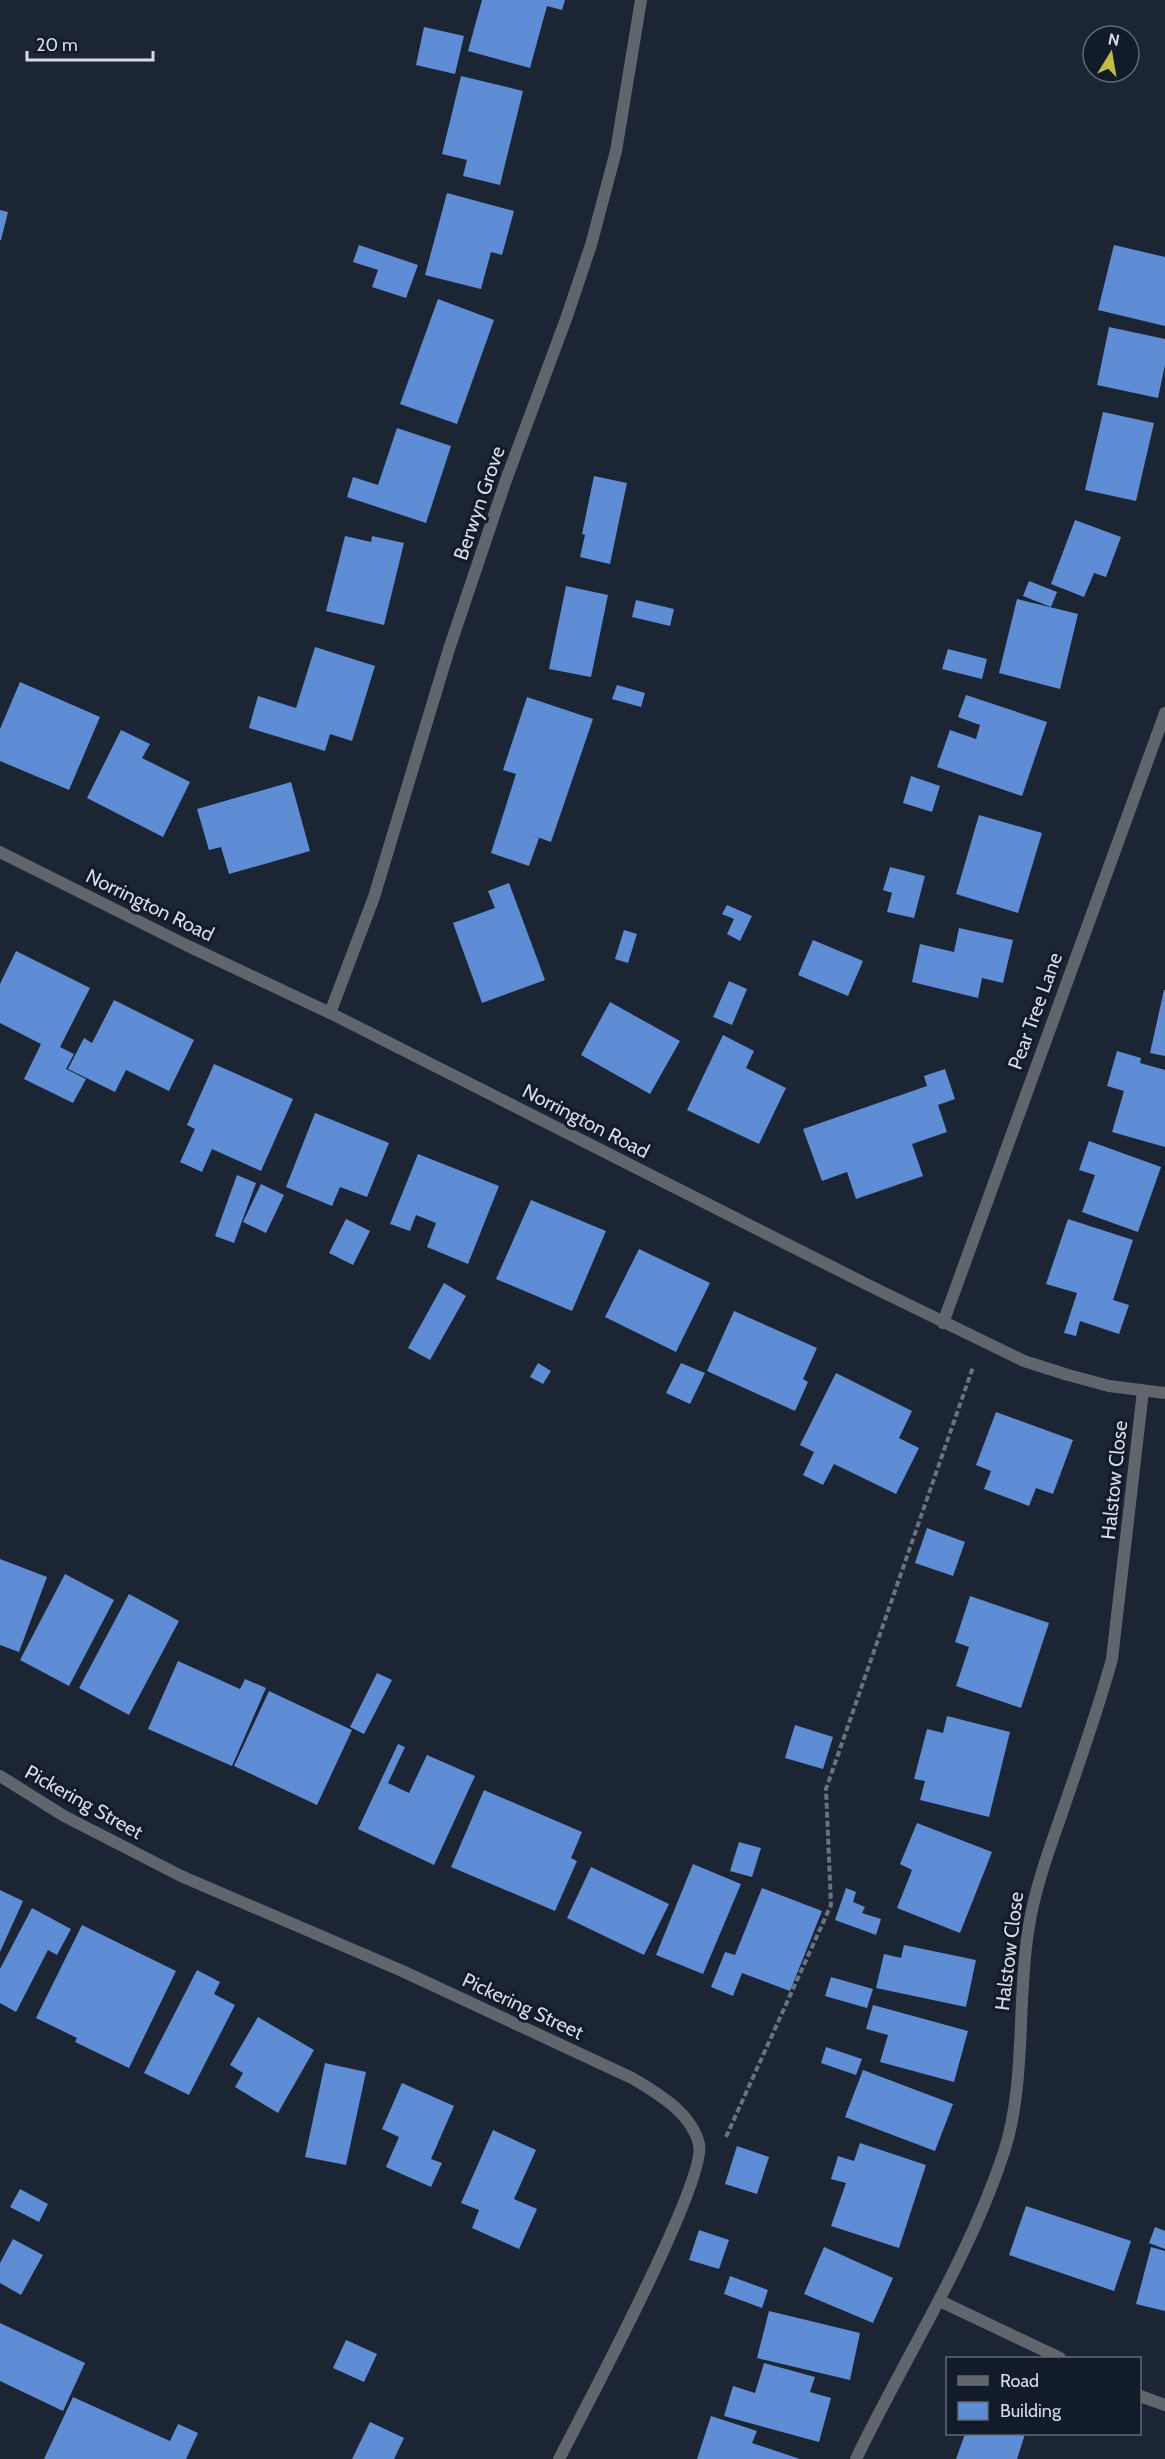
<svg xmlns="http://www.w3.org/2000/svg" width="1165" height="2459" font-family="Cabin,sans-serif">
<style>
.building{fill:#5f8dd5}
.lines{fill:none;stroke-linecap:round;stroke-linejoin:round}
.path{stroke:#6a727f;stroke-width:4;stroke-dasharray:6 3;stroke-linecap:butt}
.minor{stroke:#61666e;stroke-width:12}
.labels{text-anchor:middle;stroke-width:6;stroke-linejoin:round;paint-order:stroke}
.street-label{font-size:20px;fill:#d5dce6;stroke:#121b29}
</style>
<rect width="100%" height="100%" fill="#1b2533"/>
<!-- building -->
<g class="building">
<polygon points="482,0 565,0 562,10 547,6 530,68 468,51"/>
<polygon points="424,27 464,36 455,74 416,65"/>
<polygon points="461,76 523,91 500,185 463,176 467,160 442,154"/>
<polygon points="447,193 514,211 502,255 491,252 481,289 425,275"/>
<polygon points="0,210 8,212 1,240 0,240"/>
<polygon points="359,245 418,265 406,298 372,287 378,270 353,262"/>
<polygon points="1114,245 1165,257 1165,326 1098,310"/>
<polygon points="438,299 494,320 457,424 400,404"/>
<polygon points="1109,327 1165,339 1165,365 1158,398 1097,385"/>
<polygon points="1103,412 1154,423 1136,501 1085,490"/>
<polygon points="397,428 451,446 426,523 347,497 353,477 378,485"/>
<polygon points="594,476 627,483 610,564 580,557 585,535 582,534"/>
<polygon points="1075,520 1121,537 1106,577 1094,573 1084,597 1051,584"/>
<polygon points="345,536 371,542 372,536 404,543 384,625 326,611"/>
<polygon points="1029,581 1057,592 1051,607 1023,596"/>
<polygon points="566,586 608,595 591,677 549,669"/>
<polygon points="1017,599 1078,614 1060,689 999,673"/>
<polygon points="636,600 674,609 670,626 632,617"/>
<polygon points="315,647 375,666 352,741 330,734 325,751 249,728 258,696 296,708"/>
<polygon points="948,649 987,659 982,679 942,669"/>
<polygon points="20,682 100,717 69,790 0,761 0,729"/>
<polygon points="617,685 645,693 641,707 612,699"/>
<polygon points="966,695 1047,722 1022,796 937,767 950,730 976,739 980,725 958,717"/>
<polygon points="527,697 593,719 551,842 526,833 539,838 529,866 491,853 516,774 503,770"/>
<polygon points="121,730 150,744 142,758 190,782 163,837 87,798"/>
<polygon points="911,776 940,786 932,812 903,803"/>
<polygon points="291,782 310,851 229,874 221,847 209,850 197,809"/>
<polygon points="979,815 1042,833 1018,913 956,894"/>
<polygon points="890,867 925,876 914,918 887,912 892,893 883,890"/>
<polygon points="509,883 545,980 482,1003 453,923 495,908 488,891"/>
<polygon points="727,905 752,916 740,941 727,934 734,919 722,914"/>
<polygon points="959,928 1013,940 1003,983 982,978 978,998 912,982 920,944 954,952"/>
<polygon points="624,930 637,934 628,963 615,959"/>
<polygon points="813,940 863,961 848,996 798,975"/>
<polygon points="16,951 90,988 60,1047 74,1054 66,1069 86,1079 73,1103 24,1079 41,1044 0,1023 0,984"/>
<polygon points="729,981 747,989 732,1025 713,1017"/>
<polygon points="1164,990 1165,990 1165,1056 1150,1053"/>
<polygon points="114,1000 194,1040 169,1091 126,1070 115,1092 68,1069 84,1038 92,1043"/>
<polygon points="610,1002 680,1041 650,1094 581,1055"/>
<polygon points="723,1035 754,1051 746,1068 786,1088 759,1144 687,1110"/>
<polygon points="1117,1051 1141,1058 1140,1063 1165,1070 1165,1147 1112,1132 1124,1091 1107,1086"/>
<polygon points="214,1064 293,1099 261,1171 212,1149 202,1172 180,1162 195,1129 187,1125"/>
<polygon points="945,1069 955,1099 938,1105 947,1132 912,1144 923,1176 856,1199 847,1172 822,1181 803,1129 927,1086 924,1076"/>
<polygon points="315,1113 389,1143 367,1197 340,1187 332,1206 286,1187"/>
<polygon points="1089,1141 1161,1167 1138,1232 1082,1212 1095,1175 1079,1170"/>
<polygon points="418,1154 499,1186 468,1264 427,1247 436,1223 416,1215 410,1231 390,1224"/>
<polygon points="237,1175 256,1183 234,1243 215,1236"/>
<polygon points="261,1184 284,1195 266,1233 243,1222"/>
<polygon points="531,1200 606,1231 572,1311 496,1279"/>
<polygon points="346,1219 370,1231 353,1265 329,1253"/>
<polygon points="1068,1219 1133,1240 1113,1300 1129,1305 1119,1334 1080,1321 1076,1336 1064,1333 1077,1293 1046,1284"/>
<polygon points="639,1249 710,1283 676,1352 605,1317"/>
<polygon points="444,1283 466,1296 430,1360 408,1348"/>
<polygon points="734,1311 817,1348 803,1379 808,1382 795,1411 707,1371"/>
<polygon points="538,1363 551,1371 543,1384 530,1377"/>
<polygon points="681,1363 705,1373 690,1404 666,1393"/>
<polygon points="836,1373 912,1411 899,1438 919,1448 896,1494 834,1464 823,1485 803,1475 814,1452 800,1445"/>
<polygon points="996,1412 1073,1440 1053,1494 1036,1488 1029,1506 984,1489 991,1471 976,1465"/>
<polygon points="927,1528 965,1542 953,1576 915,1563"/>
<polygon points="0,1559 47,1577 19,1652 0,1645"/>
<polygon points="65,1574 114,1600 69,1686 20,1660"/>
<polygon points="129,1594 179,1621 129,1715 79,1688"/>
<polygon points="970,1596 1049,1623 1021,1708 956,1686 969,1647 955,1642"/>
<polygon points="178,1661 240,1689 245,1679 266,1688 232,1766 148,1729"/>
<polygon points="377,1673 392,1680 364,1734 350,1727"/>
<polygon points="269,1691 352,1730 317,1805 234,1766"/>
<polygon points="947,1716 1010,1732 989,1817 920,1800 925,1781 914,1779 927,1729 943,1733"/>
<polygon points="795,1725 833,1737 823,1769 785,1758"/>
<polygon points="398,1744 405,1747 388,1783 409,1793 427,1755 475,1776 434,1865 358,1829"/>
<polygon points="484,1790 582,1832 571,1858 577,1861 555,1911 451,1867"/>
<polygon points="917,1823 992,1852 960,1933 897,1908 912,1870 900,1864"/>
<polygon points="739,1842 761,1848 752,1877 730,1871"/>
<polygon points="693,1864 741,1884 703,1974 656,1955"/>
<polygon points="591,1867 669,1904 644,1955 567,1918"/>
<polygon points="762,1888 822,1911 790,1991 742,1973 733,1996 711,1987 725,1952 735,1955"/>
<polygon points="846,1888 856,1892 853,1902 865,1907 862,1913 881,1919 876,1935 835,1920"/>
<polygon points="0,1890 23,1901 0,1952"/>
<polygon points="32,1908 71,1929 57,1955 48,1950 16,2012 0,2003 0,1969"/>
<polygon points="82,1925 176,1971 129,2068 75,2042 77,2038 36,2018"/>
<polygon points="904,1945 976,1960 966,2007 876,1988 884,1954 901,1958"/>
<polygon points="197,1970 220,1982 214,1994 235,2005 189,2095 144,2073"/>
<polygon points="831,1977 873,1989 867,2008 825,1996"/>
<polygon points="873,2005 968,2031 954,2082 880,2062 888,2035 866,2029"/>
<polygon points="258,2017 314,2050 278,2113 235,2087 243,2073 230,2065"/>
<polygon points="826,2047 862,2059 856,2075 821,2063"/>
<polygon points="325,2063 366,2072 346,2165 305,2157"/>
<polygon points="863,2070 953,2104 935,2151 845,2117"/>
<polygon points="402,2083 454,2106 431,2159 442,2163 431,2187 386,2167 399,2137 382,2129"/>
<polygon points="493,2130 536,2150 514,2199 537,2209 519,2249 472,2228 479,2210 461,2203"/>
<polygon points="860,2143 926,2165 899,2248 831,2226 846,2183 831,2179 838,2156 854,2161"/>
<polygon points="737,2146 769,2157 757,2194 725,2184"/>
<polygon points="20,2189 48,2204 39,2222 10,2207"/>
<polygon points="1026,2206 1131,2241 1114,2291 1009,2255"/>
<polygon points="1155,2227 1165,2231 1165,2249 1149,2243"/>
<polygon points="699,2230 729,2240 719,2269 689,2260"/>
<polygon points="13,2239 43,2255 21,2295 0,2283 0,2263"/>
<polygon points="824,2247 893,2278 873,2323 804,2294"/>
<polygon points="1151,2247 1165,2251 1165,2311 1136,2304"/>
<polygon points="730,2276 768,2290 762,2308 724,2294"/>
<polygon points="769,2311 860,2333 850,2380 757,2358"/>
<polygon points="0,2323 85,2363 63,2411 0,2381"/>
<polygon points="346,2340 377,2354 364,2382 333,2368"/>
<polygon points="764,2363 815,2377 810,2392 831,2398 819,2442 724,2416 733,2386 755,2393"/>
<polygon points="73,2397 170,2441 178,2424 198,2433 186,2459 44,2459"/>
<polygon points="711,2416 757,2431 752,2443 800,2459 697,2459"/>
<polygon points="370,2422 404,2438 394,2459 352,2459"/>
<polygon points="965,2434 1025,2434 1017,2459 956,2459"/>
</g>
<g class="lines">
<!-- path -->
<polyline class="path" points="726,2137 831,1905 826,1789 973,1367"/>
<!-- minor -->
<g class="minor">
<polyline points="0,852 186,945 330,1013 866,1284 1024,1361 1068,1375 1109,1386 1165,1393"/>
<polyline points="330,1013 374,897 449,649 506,480 566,319 591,245 616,151 641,0"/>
<polyline points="943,1323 1165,713"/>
<path d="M0,1776L64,1816L181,1876L400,1970L632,2078C658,2094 691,2112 699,2144C708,2180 583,2412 559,2459"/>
<polyline points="940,2301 1060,2358"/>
<polyline points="1140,2396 1165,2405"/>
<path d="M856,2459C905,2357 968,2261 1004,2152C1026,2085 1017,2002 1028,1932C1034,1890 1049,1850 1063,1810C1080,1760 1098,1710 1112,1659L1143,1391"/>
</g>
</g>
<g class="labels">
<!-- street labels -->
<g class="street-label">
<text transform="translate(479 503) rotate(-71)" y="7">Berwyn Grove</text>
<text transform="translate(150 905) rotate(26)" y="7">Norrington Road</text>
<text transform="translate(1035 1011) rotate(-70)" y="7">Pear Tree Lane</text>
<text transform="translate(586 1121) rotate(27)" y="7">Norrington Road</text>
<text transform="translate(1114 1480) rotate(-84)" y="7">Halstow Close</text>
<text transform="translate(84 1802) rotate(29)" y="7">Pickering Street</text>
<text transform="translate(1009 1951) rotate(-83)" y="7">Halstow Close</text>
<text transform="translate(523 2006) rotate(25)" y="7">Pickering Street</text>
</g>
</g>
<!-- legend -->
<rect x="946" y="2357" width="195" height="78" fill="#121b29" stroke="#606875" stroke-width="1.5"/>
<rect x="958" y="2376" width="30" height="9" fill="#61666e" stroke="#606875" stroke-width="1.5"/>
<text x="1000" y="2387" font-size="18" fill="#d5dce6">Road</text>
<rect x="958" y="2402" width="30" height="18" fill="#5f8dd5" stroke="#606875" stroke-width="1.5"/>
<text x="1000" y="2417" font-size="18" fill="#d5dce6">Building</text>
<!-- north arrow -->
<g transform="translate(1111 54) rotate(11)"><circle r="28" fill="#121b29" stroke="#606875" stroke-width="1.5"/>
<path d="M0-4.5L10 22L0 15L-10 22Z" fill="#bfbe41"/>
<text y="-9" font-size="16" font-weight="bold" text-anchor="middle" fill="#d5dce6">N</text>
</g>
<!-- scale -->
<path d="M27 51v9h126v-9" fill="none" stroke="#d5dce6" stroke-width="3"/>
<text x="36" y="51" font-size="18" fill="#d5dce6" stroke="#121b29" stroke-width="4.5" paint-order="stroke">20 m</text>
</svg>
